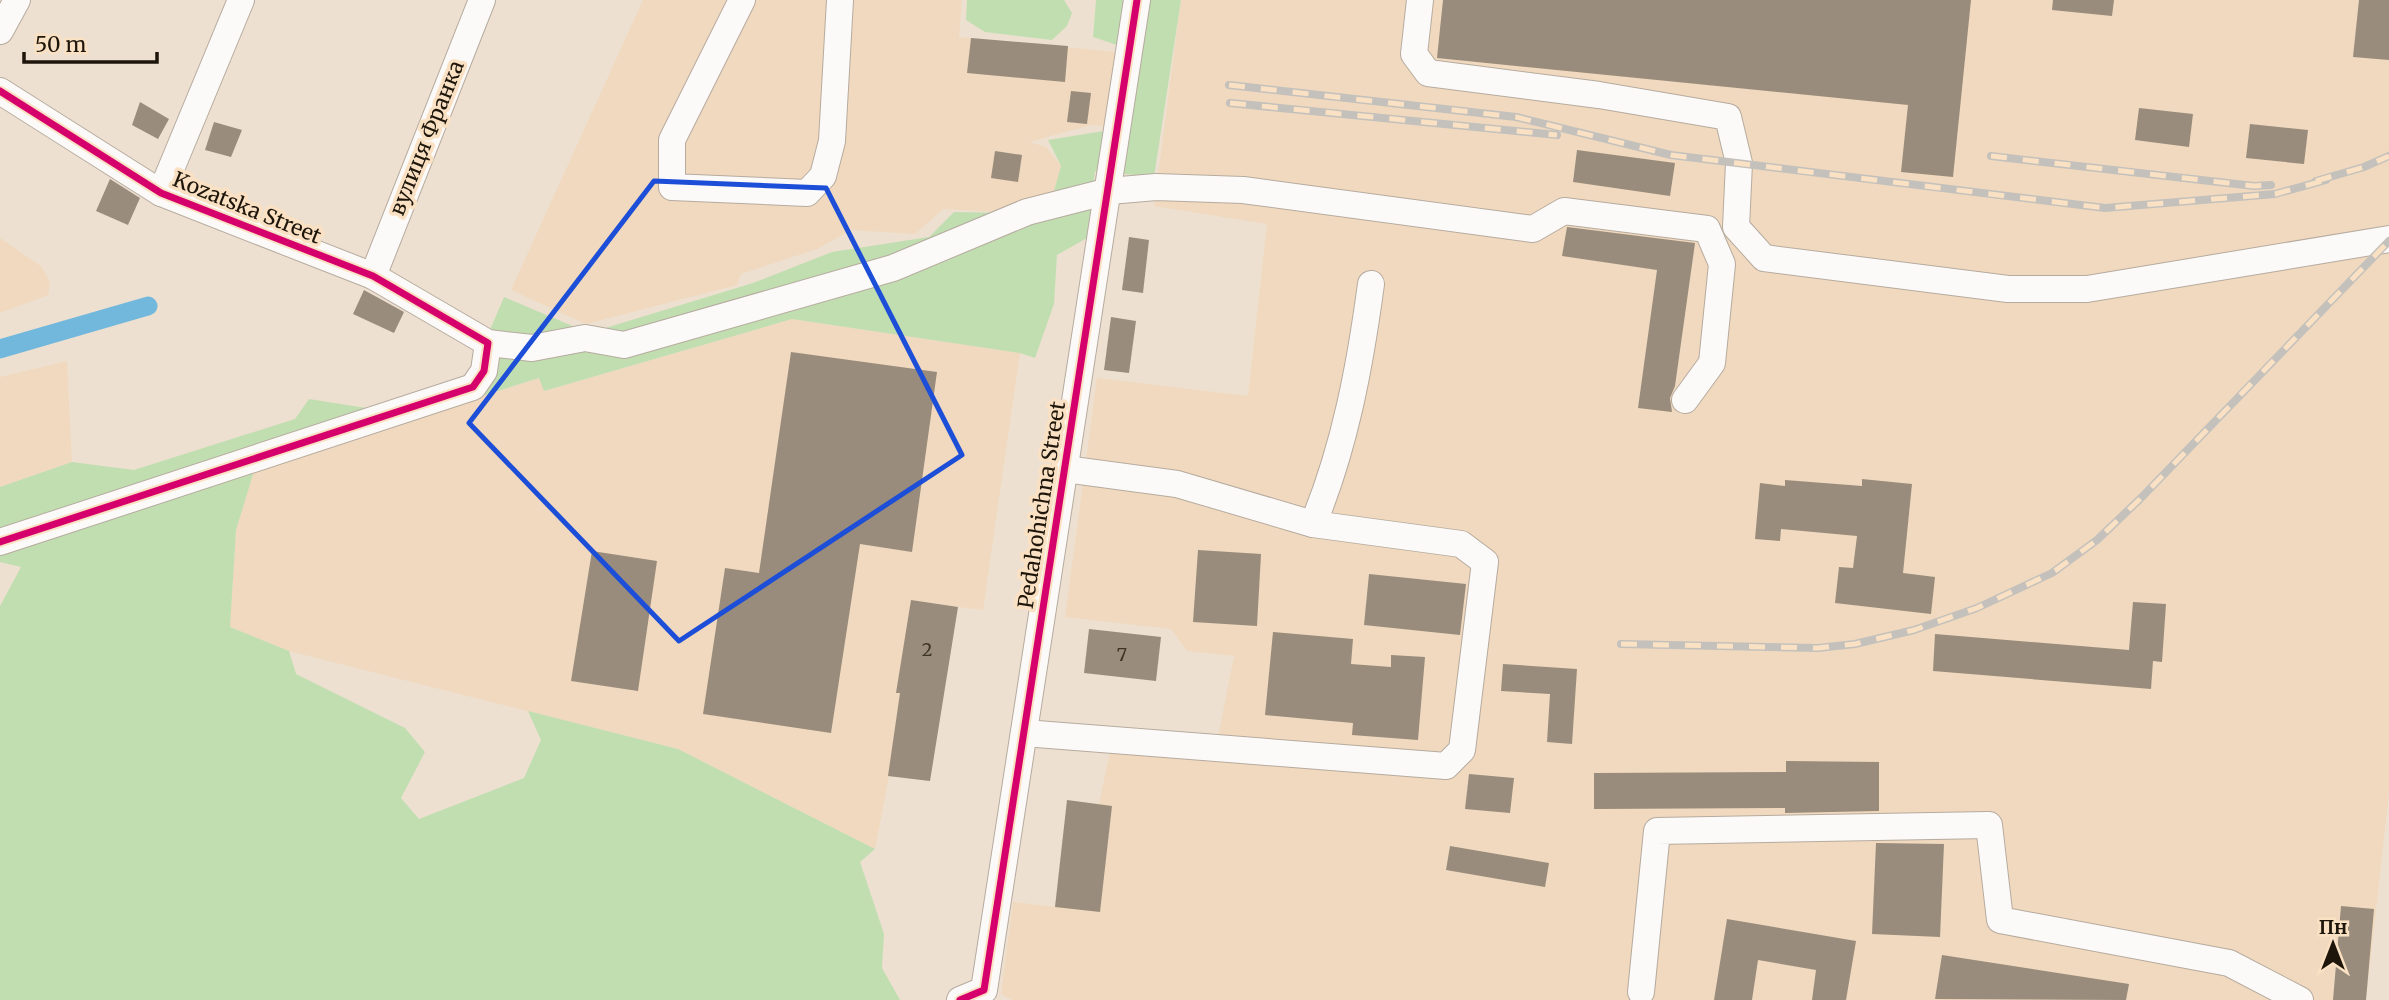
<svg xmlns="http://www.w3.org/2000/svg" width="2389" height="1000" font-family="Merriweather,serif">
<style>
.built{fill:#f0d9be}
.green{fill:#c1deb1}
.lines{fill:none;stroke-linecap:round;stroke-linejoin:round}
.canal{stroke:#72b8dd;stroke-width:19}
.building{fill:#998c7c}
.minor-casing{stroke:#b6ab9f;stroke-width:28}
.minor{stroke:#fcfaf8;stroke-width:26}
.rail-casing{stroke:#c4c1bc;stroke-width:8}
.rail{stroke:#fae1c3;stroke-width:5;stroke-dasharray:16;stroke-linecap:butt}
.cycleway-casing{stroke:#fae1c3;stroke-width:11}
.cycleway{stroke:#d6006c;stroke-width:7}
.marked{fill:none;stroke:#1d4ed8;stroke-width:5;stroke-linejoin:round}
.labels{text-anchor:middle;stroke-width:7;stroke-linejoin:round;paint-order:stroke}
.number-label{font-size:18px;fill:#3d3327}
.street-label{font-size:21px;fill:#1e150b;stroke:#fae1c3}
</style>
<rect width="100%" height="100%" fill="#ede0d0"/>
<!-- built -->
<g class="built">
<polygon points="643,0 962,0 959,37 1116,52 1104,126 1091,125 1029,142 1046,147 1061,166 1054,191 1017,213 943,209 915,234 851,230 817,249 741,274 737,285 586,324 511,290"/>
<polygon points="1181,0 2389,0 2389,793 2366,1000 1012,1000 1001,994 1013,902 1055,907 1067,800 1099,804 1110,752 1214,758 1234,656 1187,651 1171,629 1065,617 1097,378 1248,396 1267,224 1154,206"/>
<polygon points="0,238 42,267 50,283 48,295 0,313"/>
<polygon points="792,319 1020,353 983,610 958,607 930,781 889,776 875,849 678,749 289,651 230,627 236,530 255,468 540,378 545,391"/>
<polygon points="67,361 72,462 0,487 0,377"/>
</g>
<!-- green -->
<g class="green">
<polygon points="967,0 1064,0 1072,13 1067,26 1052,40 985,32 966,20"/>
<polygon points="1096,0 1133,0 1126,48 1093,37"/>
<polygon points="1146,0 1181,0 1154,177 1095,171 1087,238 1057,255 1054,304 1035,358 1020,353 792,319 544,391 539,378 255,468 236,530 230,627 289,651 296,674 405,728 425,752 401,798 419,819 524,778 541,740 528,711 678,749 875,849 860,862 884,934 882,968 900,1000 0,1000 0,606 21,567 0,562 0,487 72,462 134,470 295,419 309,399 379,410 472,372 504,297 589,333 753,283 832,252 929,237 954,212 1017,213 1054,191 1061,166 1048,140 1104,131"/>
</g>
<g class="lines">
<!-- canal -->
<polyline class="canal" points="0,349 148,306"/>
</g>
<!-- building -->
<g class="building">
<polygon points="1443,0 1971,0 1953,177 1901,172 1908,105 1437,58"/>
<polygon points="2053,0 2114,0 2112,16 2052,10"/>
<polygon points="2359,0 2389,0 2389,60 2353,57"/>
<polygon points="971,38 1068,46 1065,82 967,73"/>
<polygon points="1071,91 1091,93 1087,124 1067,122"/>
<polygon points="140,102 169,119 158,139 132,125"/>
<polygon points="2139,108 2193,114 2189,147 2135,140"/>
<polygon points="214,122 242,130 231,157 205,150"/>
<polygon points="2250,124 2308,130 2304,164 2246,158"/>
<polygon points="1577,150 1675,163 1670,196 1573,182"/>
<polygon points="995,151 1022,155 1018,182 991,178"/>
<polygon points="110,179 140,198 128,225 96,211"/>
<polygon points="1567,227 1695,243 1675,386 1670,398 1672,412 1638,408 1657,270 1562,256"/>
<polygon points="1129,237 1149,240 1143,293 1122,290"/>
<polygon points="364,290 404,312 394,333 353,314"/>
<polygon points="1111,317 1136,321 1129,373 1104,370"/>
<polygon points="791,352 937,372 912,552 860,544 831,733 703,714 725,568 759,573"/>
<polygon points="1862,479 1912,484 1903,573 1935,577 1931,614 1835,603 1839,567 1853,568 1857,536 1781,529 1780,541 1755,539 1760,483 1785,486 1785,480 1862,486"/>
<polygon points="1198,550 1261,554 1257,626 1193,622"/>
<polygon points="592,551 657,561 638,691 571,681"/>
<polygon points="1369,574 1466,584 1460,635 1364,625"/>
<polygon points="911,600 958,607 930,781 888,776 900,693 896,693"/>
<polygon points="2133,602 2166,604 2162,662 2153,661 2151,689 1933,671 1935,634 2129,650"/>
<polygon points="1089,629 1161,637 1156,681 1084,673"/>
<polygon points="1273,632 1353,639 1351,664 1391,667 1391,655 1425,657 1418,740 1352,735 1353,723 1265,715"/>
<polygon points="1503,664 1577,669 1572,744 1547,742 1550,694 1501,691"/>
<polygon points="1786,761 1879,762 1879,811 1785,813 1785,808 1594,809 1594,773 1786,772"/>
<polygon points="1469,774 1514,778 1510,813 1465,809"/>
<polygon points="1067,800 1112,806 1100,912 1055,907"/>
<polygon points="1876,843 1944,844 1940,937 1872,934"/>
<polygon points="1450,846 1549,863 1545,887 1446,870"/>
<polygon points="2341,906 2374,909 2366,1000 2333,1000"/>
<polygon points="1727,919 1856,941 1846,1000 1812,1000 1816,970 1758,960 1752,1000 1714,1000"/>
<polygon points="1942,955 2129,984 2126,1000 1935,999"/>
</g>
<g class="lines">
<!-- minor casing -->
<g class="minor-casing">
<g id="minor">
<polyline points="742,0 672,140 672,187 807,193 823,176 832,141 840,0"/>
<polyline points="1420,0 1414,54 1428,73 1599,95 1728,117 1739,163 1736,227 1764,258 2008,289 2087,289 2389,239"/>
<polyline points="0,31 17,0"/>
<polyline points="0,91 161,193 373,276 488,343 532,348 585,338 624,345 893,268 1027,212 1109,191 1156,187 1243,190 1533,229 1564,211 1707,229 1722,264 1712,363 1685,400"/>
<polyline points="161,193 241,0"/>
<polyline points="373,276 482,0"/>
<path d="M1313,524C1345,447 1360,366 1371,284"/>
<polyline points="0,542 473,387 484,371 488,343"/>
<polyline points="1024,733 1446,766 1462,750 1485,562 1461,544 1313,524 1177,484 1065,469"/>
<polyline points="1641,992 1657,831 1989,825 2000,920 2229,963 2300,1000"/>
<polyline points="960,1000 984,990 1137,0"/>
</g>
</g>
<!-- minor -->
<use href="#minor" class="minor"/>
<!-- rail casing -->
<g class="rail-casing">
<g id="rail">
<polyline points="1229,85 1516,117 1671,155 2105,208 2275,194 2326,180"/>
<polyline points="1230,103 1557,135"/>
<polyline points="1991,156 2254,186 2271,185"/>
<polyline points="2316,181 2364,167 2389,156"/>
<polyline points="1621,644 1818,648 1855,644 1914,630 1977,608 2052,573 2097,540 2140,499 2389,241"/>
</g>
</g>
<!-- rail -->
<use href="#rail" class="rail"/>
<!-- cycleway casing -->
<g class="cycleway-casing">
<g id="cycleway">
<polyline points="0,91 161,193 373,276 488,343 484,371 473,387 0,542"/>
<polyline points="960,1000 984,990 1137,0"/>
</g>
</g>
<!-- cycleway -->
<use href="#cycleway" class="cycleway"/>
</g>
<!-- marked area -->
<path class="marked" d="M654,181L826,188L962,455L679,641L469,423Z"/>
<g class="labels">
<!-- number labels -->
<g class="number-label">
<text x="927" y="656">2</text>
<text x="1122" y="661">7</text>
</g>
<!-- street labels -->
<g class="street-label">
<text transform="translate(427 138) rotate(-68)" y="7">вулиця Франка</text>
<text transform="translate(247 208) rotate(22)" y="7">Kozatska Street</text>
<text transform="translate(1042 505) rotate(-81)" y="7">Pedahohichna Street</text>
</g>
</g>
<!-- north arrow -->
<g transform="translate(2333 944)" stroke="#fae1c3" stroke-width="5" paint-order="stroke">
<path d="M0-5L12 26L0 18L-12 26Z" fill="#1e150b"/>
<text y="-10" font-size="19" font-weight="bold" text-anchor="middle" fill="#1e150b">Пн</text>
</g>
<!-- scale -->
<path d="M24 52v10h133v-10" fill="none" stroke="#1e150b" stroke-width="3.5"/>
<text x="35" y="52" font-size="21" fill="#1e150b" stroke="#fae1c3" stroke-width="5" paint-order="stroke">50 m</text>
</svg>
